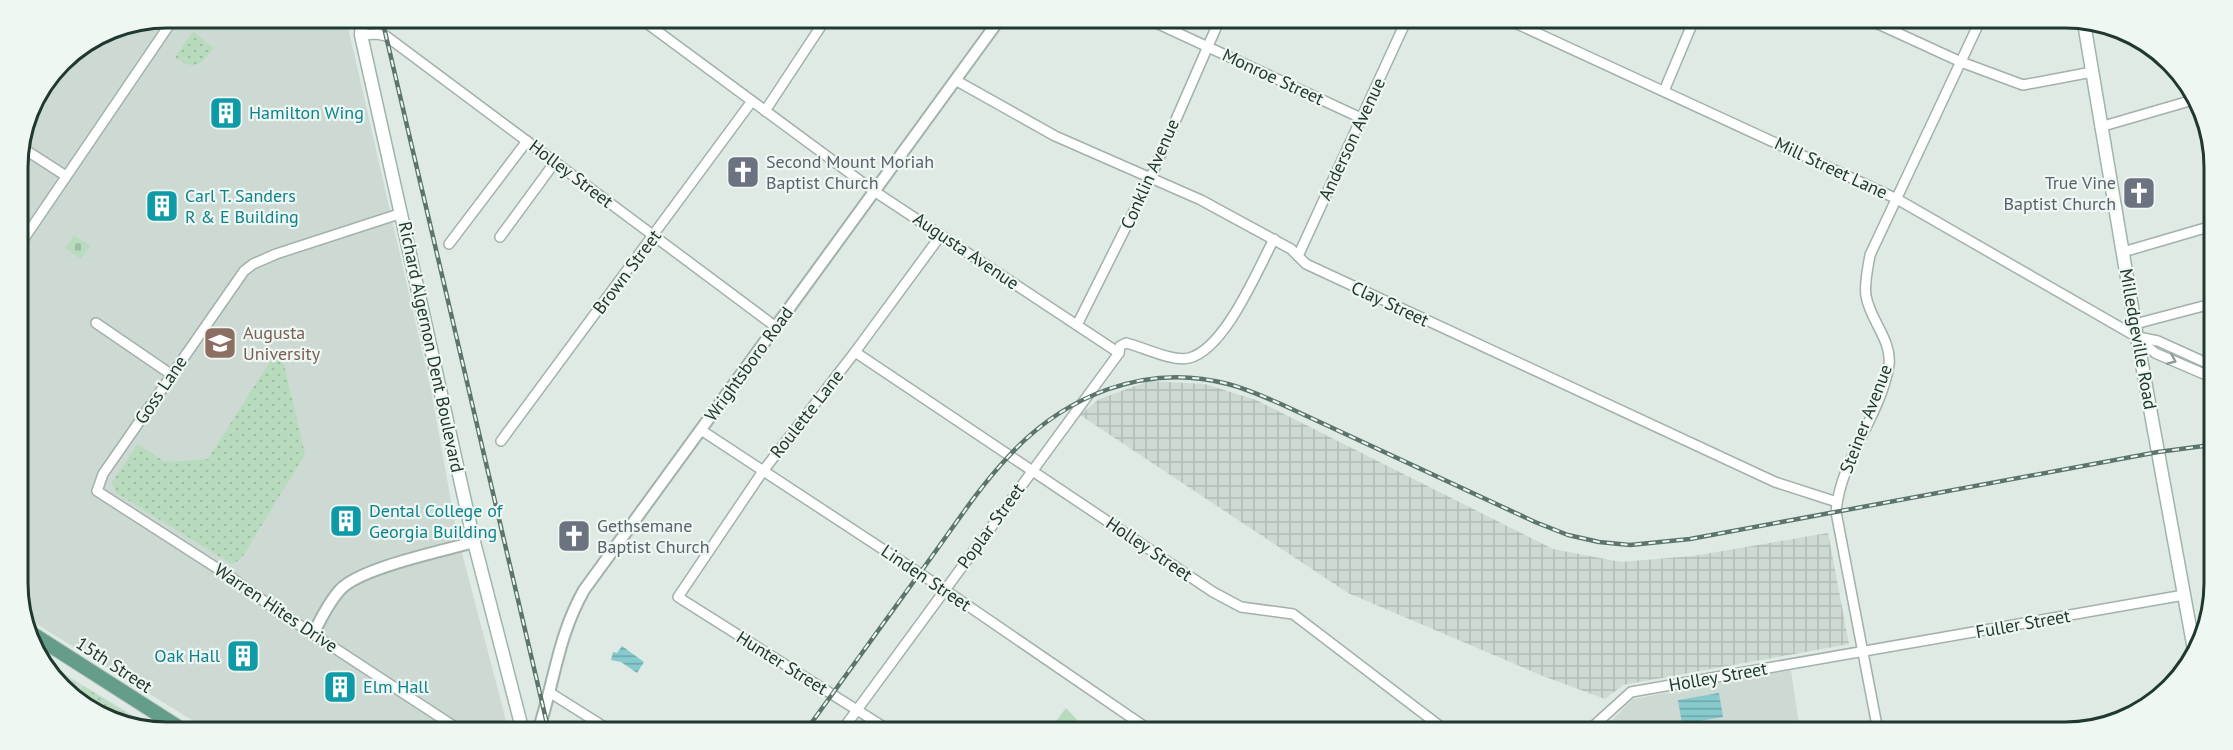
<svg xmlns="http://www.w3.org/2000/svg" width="2233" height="750" font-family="'PT Sans',sans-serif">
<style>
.built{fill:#cddad3}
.industrial{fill:url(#industrial-grid)}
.grass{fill:url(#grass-dots)}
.cemetery{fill:url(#cemetery-stones)}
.pitch{fill:#b8dbbe}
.water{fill:url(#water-rules)}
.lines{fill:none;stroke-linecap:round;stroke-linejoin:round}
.minor-casing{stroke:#a2b1aa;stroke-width:12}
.tertiary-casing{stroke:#a2b1aa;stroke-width:14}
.secondary-casing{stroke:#9eb5ab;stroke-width:15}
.primary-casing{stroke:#bcc4c1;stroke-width:16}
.minor{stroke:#fff;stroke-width:9}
.tertiary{stroke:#fff;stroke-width:10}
.secondary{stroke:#fff;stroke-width:12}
.primary{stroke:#649e8a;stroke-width:14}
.rail-casing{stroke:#5b756c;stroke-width:4.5}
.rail{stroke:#eff7f2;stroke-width:2;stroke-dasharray:7;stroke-linecap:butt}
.oneway{stroke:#909c98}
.labels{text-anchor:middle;stroke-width:4.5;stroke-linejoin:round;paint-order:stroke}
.street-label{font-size:18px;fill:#203930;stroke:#eff7f2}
.culture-label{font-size:18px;fill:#0d838f;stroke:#eff7f2;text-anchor:start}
.worship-label{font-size:18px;fill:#5b616d;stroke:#eff7f2;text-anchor:start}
.education-label{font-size:18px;fill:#785e54;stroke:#eff7f2;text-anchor:start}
.rim{fill:none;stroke:#203930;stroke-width:3}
</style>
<defs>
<pattern id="industrial-grid" width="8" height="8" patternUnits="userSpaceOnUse" patternTransform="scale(1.5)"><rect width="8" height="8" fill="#cddad3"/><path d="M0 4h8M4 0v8" fill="none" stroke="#b0bcb5"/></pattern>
<pattern id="grass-dots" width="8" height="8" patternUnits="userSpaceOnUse" patternTransform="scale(1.5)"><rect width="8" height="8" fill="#b8dbbe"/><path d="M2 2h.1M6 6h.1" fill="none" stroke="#9ebda4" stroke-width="1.8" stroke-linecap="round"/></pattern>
<pattern id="cemetery-stones" width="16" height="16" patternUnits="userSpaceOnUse" patternTransform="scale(1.5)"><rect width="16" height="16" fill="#b8dbbe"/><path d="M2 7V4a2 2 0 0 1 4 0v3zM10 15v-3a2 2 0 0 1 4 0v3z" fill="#9ebda4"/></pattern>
<pattern id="water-rules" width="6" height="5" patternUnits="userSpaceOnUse" patternTransform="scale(1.5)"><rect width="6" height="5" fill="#87cace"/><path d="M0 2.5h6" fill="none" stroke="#6ea5a8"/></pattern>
</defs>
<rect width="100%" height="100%" fill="#dfeae4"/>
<!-- built -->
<g class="built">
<polygon points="167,18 346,18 431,390 457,534 508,728 203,727 22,615 21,612 18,158 29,110 62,61 110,29"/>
<polygon points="46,663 152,727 128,727 55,681"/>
<polygon points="1791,670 1800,731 1601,731 1633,699"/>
</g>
<!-- industrial -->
<polygon class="industrial" points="1149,381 1205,384 1256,400 1553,549 1621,562 1693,556 1828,533 1849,644 1623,685 1605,699 1543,676 1348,593 1080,415 1099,399"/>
<!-- grass -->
<g class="grass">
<path d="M193,31L213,48C201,66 193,71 175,57Z"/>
<polygon points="276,352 282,356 305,454 241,559 232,564 116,493 112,482 138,444 165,462 208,459"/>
<polygon points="46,663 76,683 71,691 55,681"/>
<polygon points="83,686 146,726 146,727 128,727 77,695"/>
</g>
<!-- cemetery -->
<polygon class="cemetery" points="74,235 90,246 81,259 65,248"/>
<!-- pitch -->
<polygon class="pitch" points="1066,708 1086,729 1050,729"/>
<!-- water -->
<g class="water">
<polygon points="622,646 644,662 637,673 621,662 611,660 613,652 617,653"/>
<polygon points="1719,693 1723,717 1682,724 1678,700"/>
</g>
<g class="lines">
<!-- minor casing -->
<g class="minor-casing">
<g id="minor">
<polyline points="641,19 874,191 1119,353"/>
<polyline points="1152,21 1361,118"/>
<polyline points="1513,22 1897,199 2137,337 2155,353 2211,377"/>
<polyline points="1876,23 1961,62 2023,85 2092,72"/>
<polyline points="361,35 377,34 386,36 776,327"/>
<polyline points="957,81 1055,136 1201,200 1291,249 1306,264 1775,482 1837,502"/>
<polyline points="1664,91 1693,22"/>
<polyline points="765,111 825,20"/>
<polyline points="2100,127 2193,100"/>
<polyline points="21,147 66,176"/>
<polyline points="402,213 276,254 253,264 244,271 103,474 97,491 226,574 278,611 455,727"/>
<polyline points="500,237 555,162"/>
<polyline points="449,244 527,141"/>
<polyline points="19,246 174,18"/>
<polyline points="2123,252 2212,226"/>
<polyline points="1298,256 1406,21"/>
<polyline points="96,323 172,375"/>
<polyline points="2135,324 2211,304"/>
<polyline points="1077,325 1150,179 1219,21"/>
<polyline points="2138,337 2158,341 2211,365"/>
<polyline points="855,352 1213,592 1241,607 1293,614 1445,730"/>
<polyline points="701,430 945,590 1148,729"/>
<polyline points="501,441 752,101"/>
<polyline points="549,692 606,728"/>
<path d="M843,729L1119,353L1120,346L1126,343C1143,347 1172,362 1189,358C1225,349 1257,271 1274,239"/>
<polyline points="887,729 678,597 763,471 855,352 941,235"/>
<polyline points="1589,730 1631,692 2184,595"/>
<path d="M1878,731L1836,512C1840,460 1881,415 1889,365C1892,340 1870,320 1866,296C1864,283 1868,268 1870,255L1979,23"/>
</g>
</g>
<!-- tertiary casing -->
<g class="tertiary-casing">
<g id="tertiary">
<path d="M313,634C321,619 328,603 340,590C359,568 443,551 474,542"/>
<path d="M539,728C555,679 558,636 584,590L999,20"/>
</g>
</g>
<!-- secondary casing -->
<g class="secondary-casing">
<g id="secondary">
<polyline points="362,19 361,35 474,542 522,728"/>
<polyline points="2084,23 2137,337 2195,655"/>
</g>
</g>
<!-- primary casing -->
<g class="primary-casing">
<polyline id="primary" points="31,633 178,727"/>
</g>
<!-- minor -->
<use href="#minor" class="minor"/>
<!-- tertiary -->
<use href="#tertiary" class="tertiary"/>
<!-- secondary -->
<use href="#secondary" class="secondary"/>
<!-- primary -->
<use href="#primary" class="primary"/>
<!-- rail casing -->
<g class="rail-casing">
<g id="rail">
<polyline points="382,19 548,728"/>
<path d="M807,729C848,672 889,615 930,559C955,525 978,489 1007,458C1063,396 1145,362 1228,384C1247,389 1265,397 1283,405L1535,522L1568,535L1599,542L1630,545L1690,539L2158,452L2211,445"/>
</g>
</g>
<!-- rail -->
<use href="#rail" class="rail"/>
</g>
<!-- one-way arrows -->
<defs><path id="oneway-chevron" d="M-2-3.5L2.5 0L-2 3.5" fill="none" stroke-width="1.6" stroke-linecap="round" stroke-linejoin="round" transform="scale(1.5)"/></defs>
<use class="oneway" href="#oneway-chevron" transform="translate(2172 360) rotate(23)"/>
<!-- icons -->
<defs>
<g id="building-square" transform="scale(1.725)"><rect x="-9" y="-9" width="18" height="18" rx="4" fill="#0f9aa8" stroke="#eff7f2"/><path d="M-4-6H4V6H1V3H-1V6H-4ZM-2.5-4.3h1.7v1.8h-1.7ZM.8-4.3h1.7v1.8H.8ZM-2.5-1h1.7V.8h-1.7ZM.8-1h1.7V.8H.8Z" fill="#fff"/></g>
<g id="church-square" transform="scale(1.725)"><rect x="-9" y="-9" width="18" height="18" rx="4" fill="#6b7280" stroke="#eff7f2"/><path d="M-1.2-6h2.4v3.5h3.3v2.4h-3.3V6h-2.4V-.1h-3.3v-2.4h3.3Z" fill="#fff"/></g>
<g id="university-square" transform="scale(1.725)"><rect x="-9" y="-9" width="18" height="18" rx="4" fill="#8d6e63" stroke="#eff7f2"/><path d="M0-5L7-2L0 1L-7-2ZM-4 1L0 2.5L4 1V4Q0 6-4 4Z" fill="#fff"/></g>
</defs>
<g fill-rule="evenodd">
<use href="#building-square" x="226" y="113"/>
<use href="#church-square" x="743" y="172"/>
<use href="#church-square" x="2139" y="193"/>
<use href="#building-square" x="162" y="206"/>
<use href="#university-square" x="220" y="343"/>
<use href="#building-square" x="346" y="521"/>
<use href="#church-square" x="574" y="536"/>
<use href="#building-square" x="243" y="656"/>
<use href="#building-square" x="340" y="687"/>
</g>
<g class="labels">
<!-- street labels -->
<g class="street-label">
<text transform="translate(1273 77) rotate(25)" y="6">Monroe Street</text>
<text transform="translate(1352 139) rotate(-65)" y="6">Anderson Avenue</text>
<text transform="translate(1831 168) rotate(25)" y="6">Mill Street Lane</text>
<text transform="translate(571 174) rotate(37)" y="6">Holley Street</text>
<text transform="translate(1150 174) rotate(-66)" y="6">Conklin Avenue</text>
<text transform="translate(966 251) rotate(34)" y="6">Augusta Avenue</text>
<text transform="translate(627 272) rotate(-53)" y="6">Brown Street</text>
<text transform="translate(1390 304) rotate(25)" y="6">Clay Street</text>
<text transform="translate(2138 339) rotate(80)" y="6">Milledgeville Road</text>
<text transform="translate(431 347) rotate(78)" y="6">Richard Algernon Dent Boulevard</text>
<text transform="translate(749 364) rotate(-54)" y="6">Wrightsboro Road</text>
<text transform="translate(161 390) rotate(-56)" y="6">Goss Lane</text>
<text transform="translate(807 414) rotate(-52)" y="6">Roulette Lane</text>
<text transform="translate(1866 419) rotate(-69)" y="6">Steiner Avenue</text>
<text transform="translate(991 526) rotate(-54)" y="6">Poplar Street</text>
<text transform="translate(1149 549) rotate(34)" y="6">Holley Street</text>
<text transform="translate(926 578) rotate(34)" y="6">Linden Street</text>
<text transform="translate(276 608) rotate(34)" y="6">Warren Hites Drive</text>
<text transform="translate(2023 624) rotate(-10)" y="6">Fuller Street</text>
<text transform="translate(782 663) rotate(32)" y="6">Hunter Street</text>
<text transform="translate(114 665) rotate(33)" y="6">15th Street</text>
<text transform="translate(1718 677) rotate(-10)" y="6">Holley Street</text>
</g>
<!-- culture labels -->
<g class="culture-label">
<text x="249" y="119">Hamilton Wing</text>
<text x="185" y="202">Carl T. Sanders<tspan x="185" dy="21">R &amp; E Building</tspan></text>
<text x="369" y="517">Dental College of<tspan x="369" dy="21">Georgia Building</tspan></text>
<text x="220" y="662" text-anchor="end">Oak Hall</text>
<text x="363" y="693">Elm Hall</text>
</g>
<!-- worship labels -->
<g class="worship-label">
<text x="766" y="168">Second Mount Moriah<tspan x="766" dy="21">Baptist Church</tspan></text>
<text x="2116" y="189" text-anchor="end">True Vine<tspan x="2116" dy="21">Baptist Church</tspan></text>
<text x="597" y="532">Gethsemane<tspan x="597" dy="21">Baptist Church</tspan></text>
</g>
<!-- education labels -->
<g class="education-label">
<text x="243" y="339">Augusta<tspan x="243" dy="21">University</tspan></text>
</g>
</g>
<!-- crop -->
<path d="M0 0H2233V750H0ZM167 28H2065A139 139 0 0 1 2204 167V583A139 139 0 0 1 2065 722H167A139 139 0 0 1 28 583V167A139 139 0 0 1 167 28Z" fill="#eff7f2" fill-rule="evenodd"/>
<path class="rim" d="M167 28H2065A139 139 0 0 1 2204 167V583A139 139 0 0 1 2065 722H167A139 139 0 0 1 28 583V167A139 139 0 0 1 167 28Z"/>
</svg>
